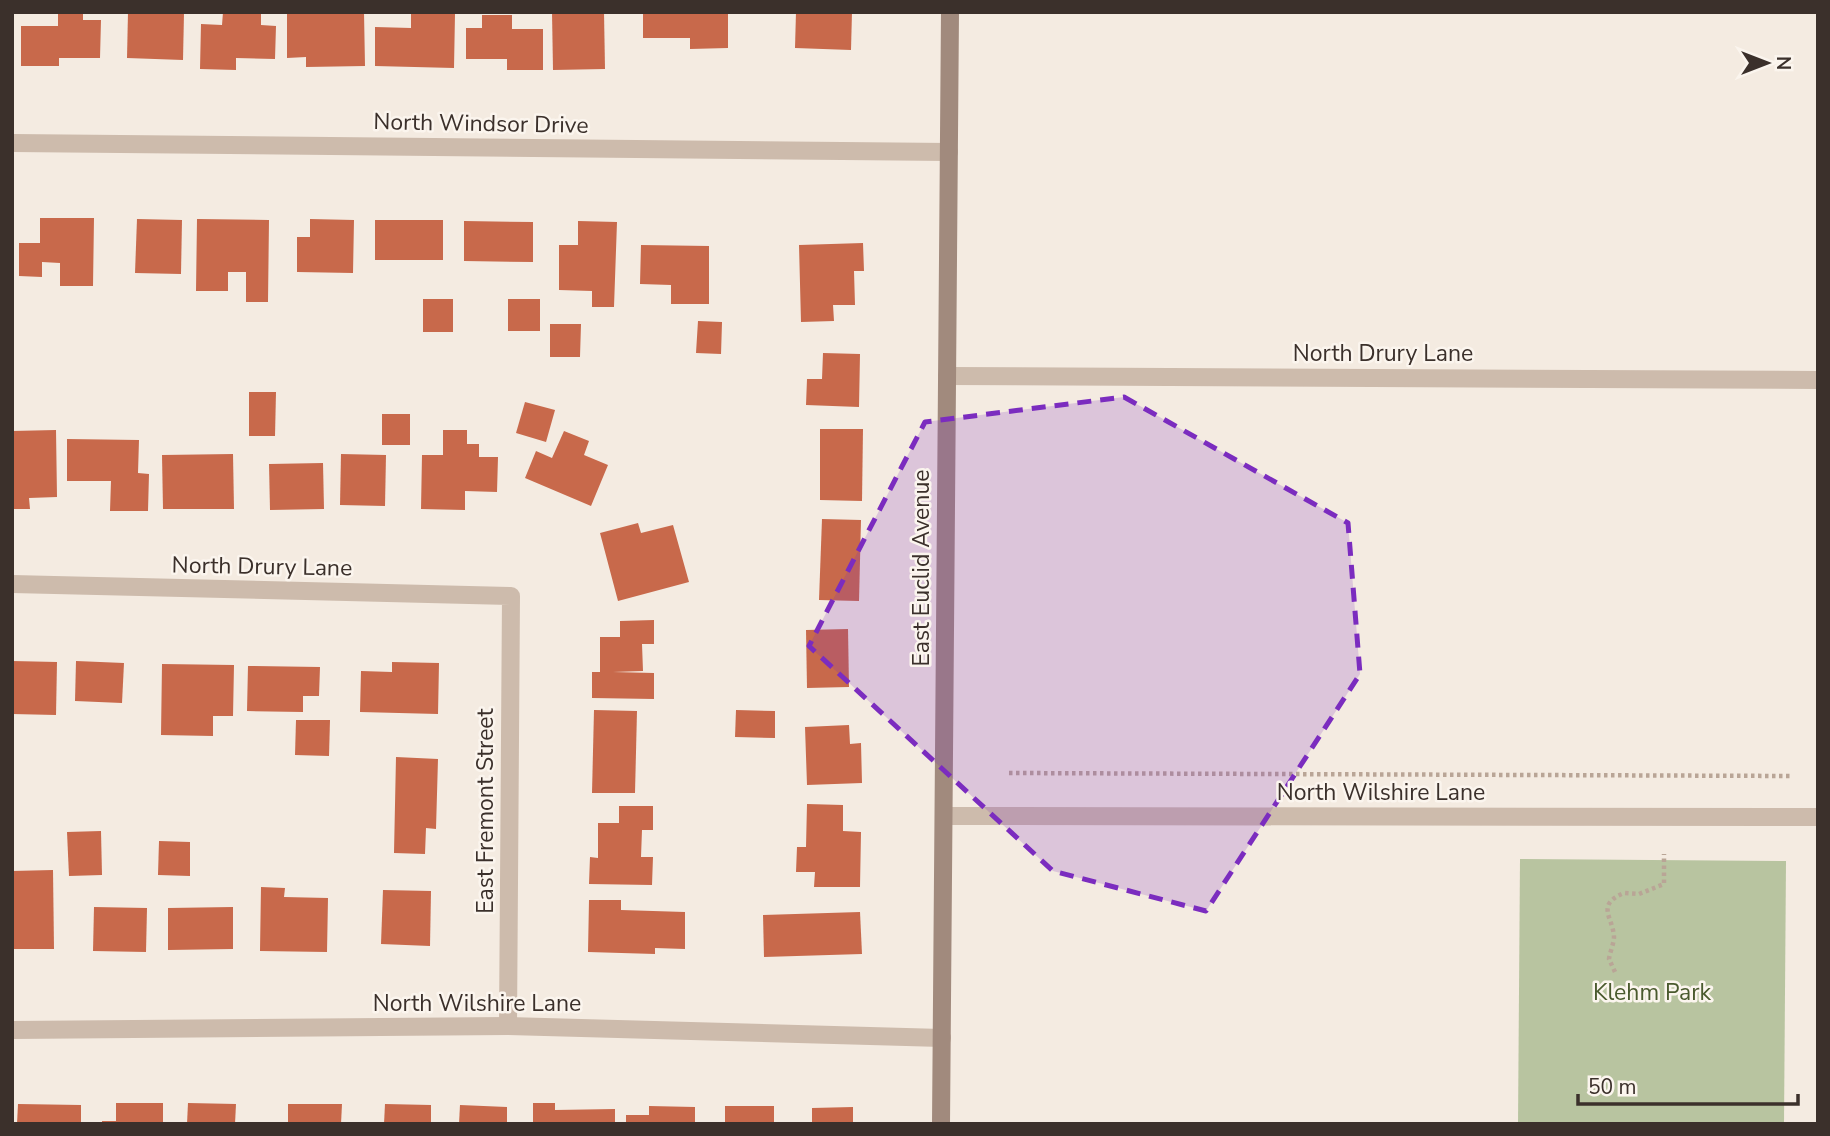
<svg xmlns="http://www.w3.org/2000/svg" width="1830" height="1136" font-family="'Nunito Sans',sans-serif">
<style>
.green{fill:#b8c4a0}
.building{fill:#c8694b}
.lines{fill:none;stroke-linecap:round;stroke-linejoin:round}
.path{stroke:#b9a596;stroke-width:4.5;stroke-dasharray:3.5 3.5;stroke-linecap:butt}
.street{stroke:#cdbbac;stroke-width:18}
.secondary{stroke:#a18a7d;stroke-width:18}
.marked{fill:#7b2cbf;fill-opacity:0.2;stroke:#7b2cbf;stroke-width:5;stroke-dasharray:14 9;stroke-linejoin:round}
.labels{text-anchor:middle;stroke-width:5;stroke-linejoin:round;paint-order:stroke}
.street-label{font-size:23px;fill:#3b302b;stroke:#fbf5ee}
.park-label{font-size:23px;fill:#4a5a2e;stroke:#fbf5ee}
</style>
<rect width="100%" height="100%" fill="#f4ebe1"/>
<!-- green -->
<polygon class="green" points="1520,859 1786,861 1784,1124 1518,1124"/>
<!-- building -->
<g class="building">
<polygon points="128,12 184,13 183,60 127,58"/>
<polygon points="223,12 261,12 261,25 276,26 275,59 236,58 236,70 200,69 201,24 222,25"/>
<polygon points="287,12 364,12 365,66 306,67 306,57 287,58"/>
<polygon points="552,12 604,12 605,69 553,70"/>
<polygon points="643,12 728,12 728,48 690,49 690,38 643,38"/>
<polygon points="796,12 852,12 851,50 795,48"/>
<polygon points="58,13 83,13 83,20 101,20 100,58 59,58 59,66 21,66 21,26 58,26"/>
<polygon points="411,14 455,14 454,68 375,66 375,27 411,28"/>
<polygon points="482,15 512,15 512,29 543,29 543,70 507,70 507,59 466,59 466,28 482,28"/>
<polygon points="40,218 94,218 93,286 60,286 60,263 42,262 42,277 19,276 19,243 40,243"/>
<polygon points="137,219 182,220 181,274 135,273"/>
<polygon points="197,219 269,220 268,302 246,302 246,272 228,272 228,291 196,291"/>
<polygon points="310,219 354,220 353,273 297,272 297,237 310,237"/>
<rect x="375" y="220" width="68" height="40"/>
<polygon points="464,221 533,222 533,262 464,261"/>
<polygon points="578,221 617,222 614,307 592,307 592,291 559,290 559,245 578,245"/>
<polygon points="863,243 864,271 854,271 855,305 833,305 834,321 801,322 799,245"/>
<polygon points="641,245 709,246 709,304 671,304 671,285 640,284"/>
<rect x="423" y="299" width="30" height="33"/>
<rect x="508" y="299" width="32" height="32"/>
<polygon points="698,321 722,322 721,354 696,353"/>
<polygon points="550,324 581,324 580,357 550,357"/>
<polygon points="823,353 860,354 859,407 806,405 807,379 822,379"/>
<polygon points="249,392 276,392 275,436 249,436"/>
<polygon points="525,402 555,410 546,442 516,433"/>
<rect x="382" y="414" width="28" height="31"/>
<polygon points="820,429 863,429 862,501 820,500"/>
<polygon points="56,430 57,497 29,498 30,509 12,509 12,431"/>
<polygon points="443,430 467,430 467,444 479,444 479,457 498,457 497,492 465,491 465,510 421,509 422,455 443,455"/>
<polygon points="564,431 589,441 584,455 608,465 591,506 525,478 536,451 552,458"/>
<polygon points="67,439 139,440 138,473 149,474 148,511 110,511 111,481 67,481"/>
<polygon points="233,454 234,509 163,509 162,455"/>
<polygon points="341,454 386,455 385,506 340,505"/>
<polygon points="323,463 324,509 270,510 269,464"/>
<polygon points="822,519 861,520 859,601 819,600"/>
<polygon points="638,523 641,533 673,525 689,582 618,601 600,533"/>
<polygon points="654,620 654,644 642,644 643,671 613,672 654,673 654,699 592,698 592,672 600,672 600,637 620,637 620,621"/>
<polygon points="848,629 849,687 807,688 806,630"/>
<polygon points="12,661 57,662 56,715 12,714"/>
<polygon points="76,661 124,663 122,703 75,701"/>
<polygon points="392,662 439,663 438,714 360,712 361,671 392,672"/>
<polygon points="162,664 234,665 233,716 213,716 213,736 161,735"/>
<polygon points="248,666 320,667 319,696 303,696 303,712 247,711"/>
<polygon points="594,710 637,711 635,793 592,793"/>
<polygon points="736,710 775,711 775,738 735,737"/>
<polygon points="296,720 330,720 329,756 295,755"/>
<polygon points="849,725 850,744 861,743 862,783 807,785 805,727"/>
<polygon points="396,757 438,759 436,829 426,828 425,854 394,853"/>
<polygon points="807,804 843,805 843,831 861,832 860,887 814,887 815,872 796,872 797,847 806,847"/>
<polygon points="619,806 653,806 653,830 642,830 641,857 653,857 652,885 589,884 590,857 598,858 598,823 619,823"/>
<polygon points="101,831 102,875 69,876 67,832"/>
<polygon points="159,841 190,842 190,876 158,875"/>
<polygon points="53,870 54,949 12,949 12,871"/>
<polygon points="261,887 285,888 284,897 328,898 327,952 260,951"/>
<polygon points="383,890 431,891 430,946 381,944"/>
<polygon points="589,900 621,900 621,910 685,912 685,949 655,948 655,954 588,952"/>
<polygon points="94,907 147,908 146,952 93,951"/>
<polygon points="233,907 233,949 168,950 168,908"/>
<polygon points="860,912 862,954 764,957 763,915"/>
<polygon points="116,1103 163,1103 163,1124 102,1124 102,1121 116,1121"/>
<polygon points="188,1103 236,1104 235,1124 187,1124"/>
<polygon points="533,1103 555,1103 555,1110 615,1109 615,1124 533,1124"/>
<polygon points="18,1104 81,1105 81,1124 17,1124"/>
<polygon points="288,1104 342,1104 341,1124 288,1124"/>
<polygon points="385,1104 431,1105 431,1124 384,1124"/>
<polygon points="460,1105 507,1107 507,1124 459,1124"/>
<polygon points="649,1106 695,1107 695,1124 626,1124 626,1115 649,1115"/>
<rect x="725" y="1106" width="49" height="18"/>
<polygon points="853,1107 853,1124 812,1124 812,1108"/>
</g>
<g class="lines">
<!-- path -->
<g class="path">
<polyline points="1009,773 1792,776"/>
<path d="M1615,972L1609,959C1610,952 1614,943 1614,937C1613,917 1595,905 1624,893L1639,894L1664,884V854"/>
</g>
<!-- street -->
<g class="street">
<polyline points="12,143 949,152"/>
<polyline points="947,376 1818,380"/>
<polyline points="12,584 511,596 508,1026"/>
<polyline points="944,816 1818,817"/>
<polyline points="12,1030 508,1026 942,1038"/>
</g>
<!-- secondary -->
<polyline class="secondary" points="941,1124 950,12"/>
</g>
<!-- marked area -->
<path class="marked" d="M1124,397L1348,523L1360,674L1206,911L1053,871L809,646L925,422Z"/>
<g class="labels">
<!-- street labels -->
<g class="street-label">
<text transform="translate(481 123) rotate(1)" y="8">North Windsor Drive</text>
<text x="1383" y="361">North Drury Lane</text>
<text transform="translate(262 566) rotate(1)" y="8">North Drury Lane</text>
<text transform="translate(921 568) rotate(-90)" y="8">East Euclid Avenue</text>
<text x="1381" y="800">North Wilshire Lane</text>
<text transform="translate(485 811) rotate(-90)" y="8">East Fremont Street</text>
<text x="477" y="1011">North Wilshire Lane</text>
</g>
<!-- park labels -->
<g class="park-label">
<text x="1652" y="1000">Klehm Park</text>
</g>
</g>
<!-- border -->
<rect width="1830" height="1136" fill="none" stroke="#3b302b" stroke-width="28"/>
<!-- north arrow -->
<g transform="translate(1767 63) rotate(90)" stroke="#fbf5ee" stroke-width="5" paint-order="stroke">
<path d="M0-5L12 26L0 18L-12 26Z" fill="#3b302b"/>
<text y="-10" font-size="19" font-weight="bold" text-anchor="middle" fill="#3b302b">N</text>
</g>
<!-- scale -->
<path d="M1578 1094v10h220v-10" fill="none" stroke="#3b302b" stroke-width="3.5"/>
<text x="1588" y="1094" font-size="21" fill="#3b302b" stroke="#fbf5ee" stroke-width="5" paint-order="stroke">50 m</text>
</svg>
